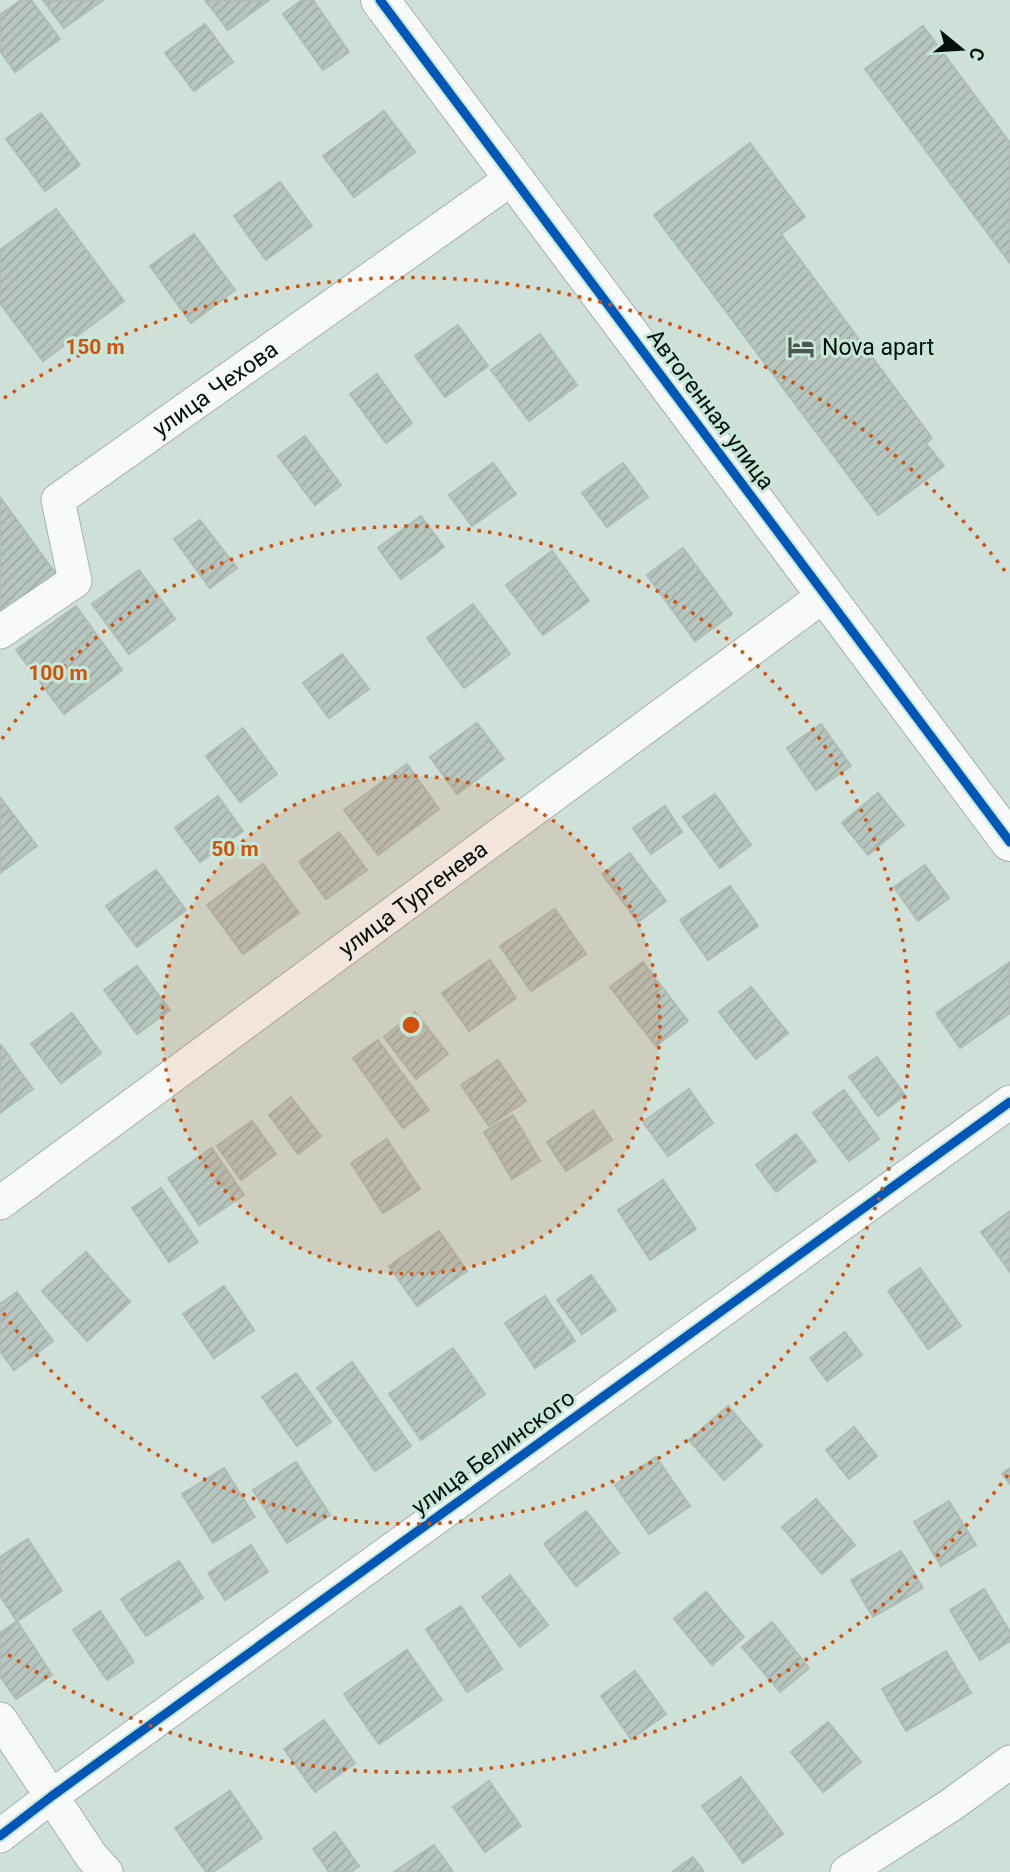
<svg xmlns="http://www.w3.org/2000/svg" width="1010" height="1872" font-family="Roboto,sans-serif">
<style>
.building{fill:url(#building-hatch);stroke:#aebcb5;stroke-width:2}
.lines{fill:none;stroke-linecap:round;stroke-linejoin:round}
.street-casing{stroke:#a5b2ad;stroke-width:35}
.secondary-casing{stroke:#a5b2ad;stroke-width:40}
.street{stroke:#f8faf9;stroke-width:33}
.secondary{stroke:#f8faf9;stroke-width:38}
.cycleway-casing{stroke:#c7e8d9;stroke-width:13}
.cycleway{stroke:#0057b8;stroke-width:9}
.ring{fill:none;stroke:#d1520c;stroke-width:3.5;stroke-dasharray:3.5 7}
.labels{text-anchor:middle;stroke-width:6;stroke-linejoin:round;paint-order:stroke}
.poi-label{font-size:23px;fill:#05100c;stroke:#c7e8d9;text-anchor:start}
.street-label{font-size:23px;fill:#05100c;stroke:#c7e8d9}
.centre{fill:#d1520c;stroke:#c7e8d9;stroke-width:3.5}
.ring-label{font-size:21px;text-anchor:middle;font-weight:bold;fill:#d1520c;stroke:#c7e8d9;stroke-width:6;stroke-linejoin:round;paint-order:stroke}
</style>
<defs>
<pattern id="building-hatch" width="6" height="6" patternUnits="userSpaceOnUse" patternTransform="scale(1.75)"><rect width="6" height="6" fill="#b8c6c0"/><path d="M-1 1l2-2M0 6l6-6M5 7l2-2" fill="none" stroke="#9da9a4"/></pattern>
</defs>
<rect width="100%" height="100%" fill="#cfe0d8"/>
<!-- building -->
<g class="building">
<polygon points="21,0 31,0 60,39 15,72 0,51 0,15"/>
<polygon points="43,0 103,0 64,28"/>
<polygon points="205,0 269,0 228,30"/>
<polygon points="302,0 313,0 349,52 323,70 283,14"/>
<polygon points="205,24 233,62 194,91 165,53"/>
<polygon points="923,26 1010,143 1010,263 865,69"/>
<polygon points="384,111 415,152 354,197 323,156"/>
<polygon points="41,113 80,165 45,191 6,139"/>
<polygon points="750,143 805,217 781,234 932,438 926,443 944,466 878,515 654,215"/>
<polygon points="280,182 312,226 266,260 234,216"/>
<polygon points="56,209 124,301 43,361 0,303 0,250"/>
<polygon points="194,234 235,290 191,323 150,266"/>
<polygon points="458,325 488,366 445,397 415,356"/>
<polygon points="540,334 577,385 529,421 491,370"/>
<polygon points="377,374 412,423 386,443 350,394"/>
<polygon points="305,436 341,485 315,505 278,456"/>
<polygon points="493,463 516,494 472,526 449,495"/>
<polygon points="623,463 648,497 607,527 582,493"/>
<polygon points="0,497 56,574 0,615"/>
<polygon points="421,516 444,547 401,579 378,548"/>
<polygon points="200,520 237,568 210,588 174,539"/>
<polygon points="683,548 732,614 695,641 647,575"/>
<polygon points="552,551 589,601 543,635 506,585"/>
<polygon points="139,570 175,619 129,654 92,604"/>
<polygon points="473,604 510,654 464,688 427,638"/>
<polygon points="76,606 122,670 64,714 16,650"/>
<polygon points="342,654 369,689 329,718 303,683"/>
<polygon points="477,723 504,759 457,794 430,757"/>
<polygon points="821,724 851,766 816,790 787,748"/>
<polygon points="243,728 277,774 240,802 206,756"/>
<polygon points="407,764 439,809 378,855 344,810"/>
<polygon points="878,793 904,825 868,855 842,823"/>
<polygon points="715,794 751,845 720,868 683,817"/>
<polygon points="218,796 243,831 200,862 175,828"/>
<polygon points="0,797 37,846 0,873"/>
<polygon points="665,806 682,832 651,854 633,828"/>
<polygon points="339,832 367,870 326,899 299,862"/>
<polygon points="630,853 666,901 638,922 602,874"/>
<polygon points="263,864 299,913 243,954 207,905"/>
<polygon points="925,865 949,898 918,921 894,887"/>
<polygon points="156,870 186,910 137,947 106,906"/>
<polygon points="730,886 758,926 708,960 680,920"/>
<polygon points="555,909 586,954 531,991 500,946"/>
<polygon points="490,960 516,998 469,1031 442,993"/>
<polygon points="643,962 688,1021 656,1046 610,987"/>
<polygon points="1010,962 1010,1013 960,1048 936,1013"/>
<polygon points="137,966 170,1010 137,1034 104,990"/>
<polygon points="751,987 788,1033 756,1059 719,1012"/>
<polygon points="415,1012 448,1054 416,1079 384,1037"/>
<polygon points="72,1013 101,1053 61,1083 31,1044"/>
<polygon points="378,1040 429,1110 403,1128 353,1058"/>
<polygon points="1,1045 33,1089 0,1113 0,1046"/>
<polygon points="877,1057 905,1095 878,1116 849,1077"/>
<polygon points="498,1060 526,1101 489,1126 461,1085"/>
<polygon points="689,1089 713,1123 668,1156 643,1122"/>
<polygon points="844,1090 879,1139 849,1161 813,1113"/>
<polygon points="291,1097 321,1136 298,1154 269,1115"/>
<polygon points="593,1111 612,1140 566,1171 547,1142"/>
<polygon points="513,1115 540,1161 512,1179 484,1132"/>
<polygon points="252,1121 276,1154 241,1180 217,1146"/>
<polygon points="796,1134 816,1161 776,1192 756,1165"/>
<polygon points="387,1139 420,1189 383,1213 351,1163"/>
<polygon points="212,1148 244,1195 199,1225 168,1178"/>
<polygon points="663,1180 696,1229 650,1260 618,1210"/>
<polygon points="161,1188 198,1242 169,1262 132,1208"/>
<polygon points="1010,1211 1010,1272 981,1232"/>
<polygon points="439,1231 467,1271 417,1306 389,1266"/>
<polygon points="86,1252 130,1302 87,1341 42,1291"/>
<polygon points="920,1268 961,1326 928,1349 888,1291"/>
<polygon points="591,1275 616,1310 582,1334 557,1300"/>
<polygon points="224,1286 254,1330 214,1358 183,1314"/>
<polygon points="17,1292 53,1341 14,1370 0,1351 0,1304"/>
<polygon points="545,1296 575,1341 535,1368 505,1323"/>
<polygon points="845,1332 862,1355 827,1381 810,1358"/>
<polygon points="453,1348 485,1394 421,1440 389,1394"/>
<polygon points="352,1362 411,1446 375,1471 317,1388"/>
<polygon points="296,1373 331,1422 297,1446 262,1397"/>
<polygon points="728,1406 762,1446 724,1480 689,1440"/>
<polygon points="854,1427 877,1456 849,1479 826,1450"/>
<polygon points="656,1457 690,1506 649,1534 615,1485"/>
<polygon points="296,1462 330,1515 287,1543 253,1490"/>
<polygon points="224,1468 255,1517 213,1543 182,1494"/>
<polygon points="1010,1468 1010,1484 1002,1474"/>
<polygon points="816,1499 855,1545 822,1574 782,1527"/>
<polygon points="949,1501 976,1545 941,1566 914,1522"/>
<polygon points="586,1511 619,1553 576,1586 544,1544"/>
<polygon points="28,1539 62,1591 17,1621 0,1596 0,1557"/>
<polygon points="251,1545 268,1572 225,1600 208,1573"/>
<polygon points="901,1551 923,1588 873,1617 851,1580"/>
<polygon points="179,1561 203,1598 146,1636 121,1599"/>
<polygon points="510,1575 548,1625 520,1647 482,1597"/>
<polygon points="984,1589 1010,1632 1010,1641 980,1660 950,1610"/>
<polygon points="706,1592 744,1637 712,1665 674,1619"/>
<polygon points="461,1606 502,1669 467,1692 426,1629"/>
<polygon points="100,1611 134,1662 107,1680 73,1630"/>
<polygon points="17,1621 52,1675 16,1699 0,1676 0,1633"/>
<polygon points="772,1622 809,1668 780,1692 742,1647"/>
<polygon points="407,1650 442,1700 379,1744 344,1694"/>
<polygon points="946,1651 971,1693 906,1731 882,1689"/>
<polygon points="635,1671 666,1714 631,1739 601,1696"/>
<polygon points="324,1720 355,1763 315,1792 284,1749"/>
<polygon points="828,1722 861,1762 823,1792 791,1752"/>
<polygon points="741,1777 783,1834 743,1863 702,1806"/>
<polygon points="489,1781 521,1826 485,1852 453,1807"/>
<polygon points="230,1791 262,1838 213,1872 206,1872 175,1828"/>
<polygon points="335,1832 359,1866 351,1872 329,1872 313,1849"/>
<polygon points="434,1845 453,1872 394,1872"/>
<polygon points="693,1857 704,1872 672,1872"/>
</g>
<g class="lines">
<!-- street casing -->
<g class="street-casing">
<g id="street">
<path id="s1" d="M0,632L75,581L58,500L514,177"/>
<path id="s2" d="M0,1203L826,594"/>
<polyline points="0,1719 92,1857 106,1872"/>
<polyline points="0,1836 52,1796 1010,1102"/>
<polyline points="847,1872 951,1805 1010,1762"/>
</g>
</g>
<!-- secondary casing -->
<g class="secondary-casing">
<polyline id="secondary" points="380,0 1010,842"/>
</g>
<!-- street -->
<use href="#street" class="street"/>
<!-- secondary -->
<use href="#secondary" class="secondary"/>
<!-- cycleway casing -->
<g class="cycleway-casing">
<g id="cycleway">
<polyline points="380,0 1010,842"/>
<polyline points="0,1836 52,1796 1010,1102"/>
</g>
</g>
<!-- cycleway -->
<use href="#cycleway" class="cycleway"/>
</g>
<!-- distance rings -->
<circle cx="411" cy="1025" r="249" fill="#d1520c" fill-opacity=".12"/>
<g class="ring">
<circle cx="411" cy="1025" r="249"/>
<path d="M2 739A499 499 0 1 1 2 1311"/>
<path d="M1008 1475A748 748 0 0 1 4 1652M4 398A748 748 0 0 1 1008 575"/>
</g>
<!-- icons -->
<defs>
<g id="hotel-bare" transform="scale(2.1)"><path d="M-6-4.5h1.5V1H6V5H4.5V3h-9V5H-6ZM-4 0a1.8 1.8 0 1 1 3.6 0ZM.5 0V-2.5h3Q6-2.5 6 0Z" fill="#4c5953" stroke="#c7e8d9" stroke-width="2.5" paint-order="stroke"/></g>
</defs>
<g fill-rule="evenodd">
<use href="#hotel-bare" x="801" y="347"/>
</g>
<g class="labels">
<!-- poi labels -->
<g class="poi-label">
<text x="822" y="355">Nova apart</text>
</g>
<!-- street labels -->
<g class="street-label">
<text dy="8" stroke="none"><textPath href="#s1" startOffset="366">улица Чехова</textPath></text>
<text transform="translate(711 409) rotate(53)" y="8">Автогенная улица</text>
<text dy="8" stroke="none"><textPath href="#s2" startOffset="513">улица Тургенева</textPath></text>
<text transform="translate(493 1452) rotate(-36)" y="8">улица Белинского</text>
</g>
</g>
<circle cx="411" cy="1025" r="10" class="centre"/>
<g class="ring-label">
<text x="95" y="354">150 m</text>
<text x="58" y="680">100 m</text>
<text x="235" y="856">50 m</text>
</g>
<!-- north arrow -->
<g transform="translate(961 49) rotate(108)" stroke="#c7e8d9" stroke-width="5" paint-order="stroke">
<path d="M0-5L12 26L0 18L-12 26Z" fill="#05100c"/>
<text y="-10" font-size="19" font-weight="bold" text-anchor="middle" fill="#05100c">С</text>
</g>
</svg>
